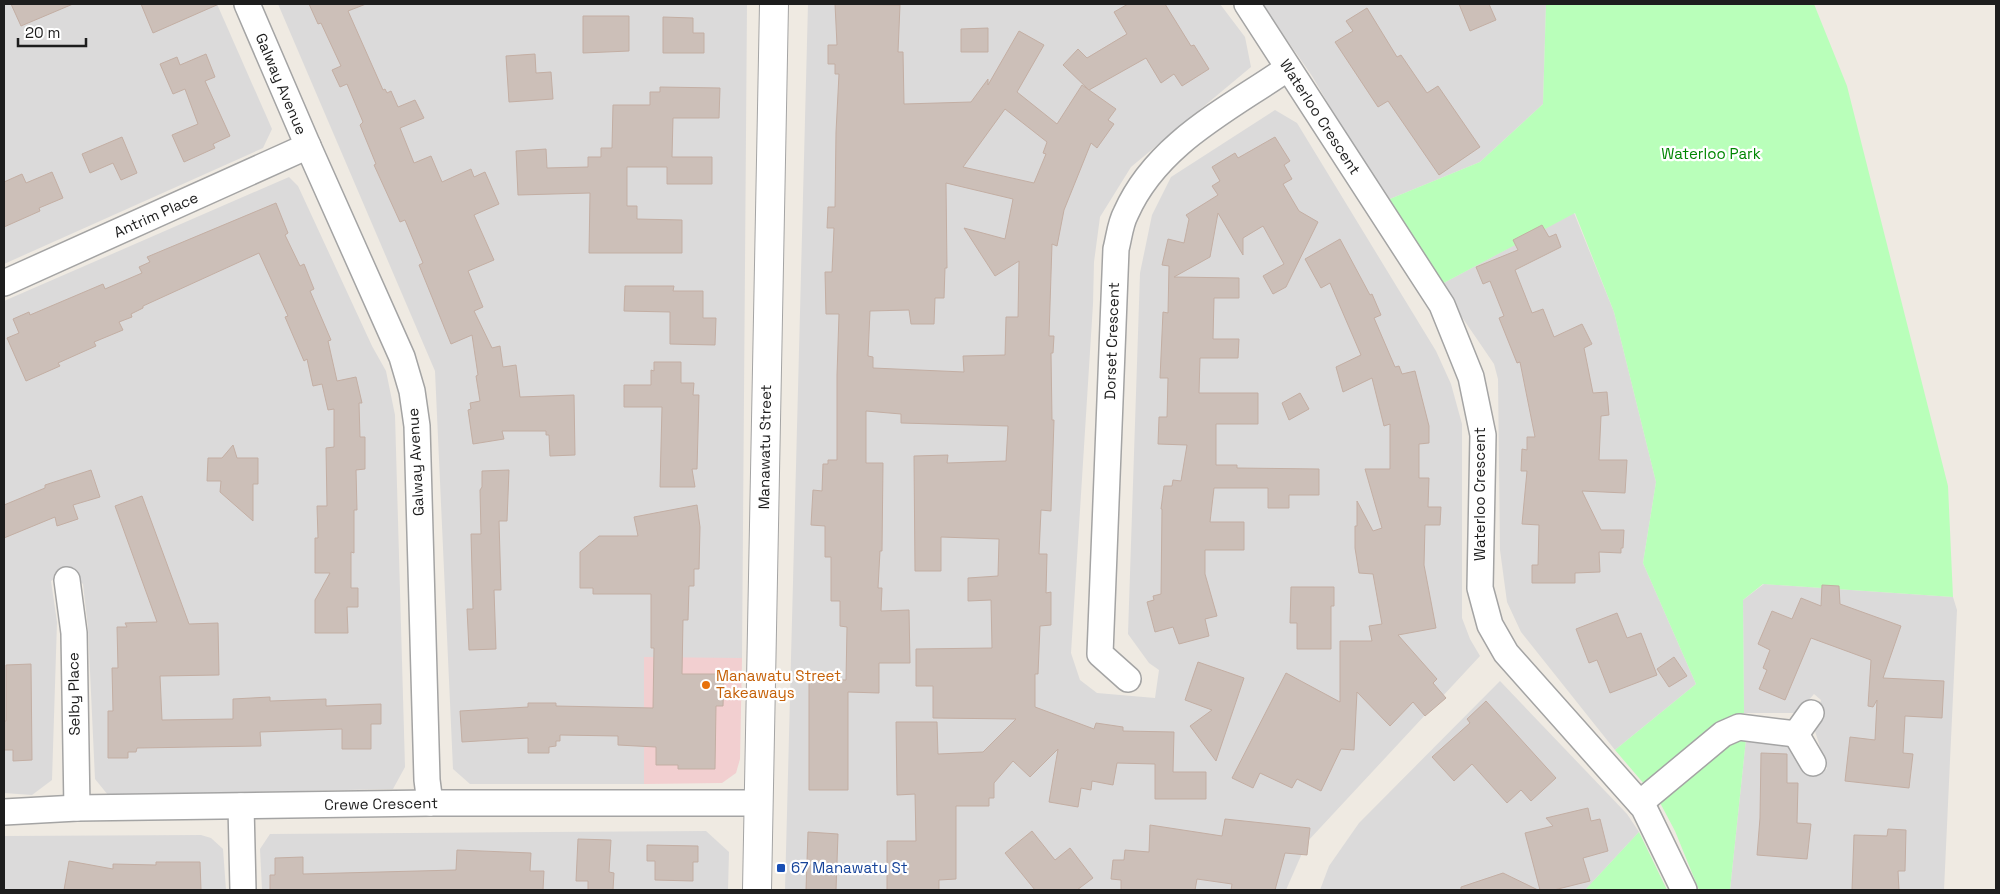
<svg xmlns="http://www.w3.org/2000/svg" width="2000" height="894" font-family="'Space Grotesk',sans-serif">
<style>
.residential{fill:#dbdada}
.commercial{fill:#f2cfd0}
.park{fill:#b9ffba}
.building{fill:#ccbfb8;stroke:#c3aea3;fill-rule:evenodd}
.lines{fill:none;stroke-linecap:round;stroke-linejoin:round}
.minor-casing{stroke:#a4a4a4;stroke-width:28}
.tertiary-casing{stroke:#a4a4a4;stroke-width:30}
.minor{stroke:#fff;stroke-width:25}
.tertiary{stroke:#fff;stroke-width:28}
.food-dot{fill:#e8710a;stroke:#fff;stroke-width:2}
.transit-dot{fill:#1a4fb4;stroke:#fff;stroke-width:2}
.labels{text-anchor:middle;stroke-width:4.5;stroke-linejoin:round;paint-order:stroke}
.street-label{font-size:15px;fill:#1d1d1d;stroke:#fff}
.park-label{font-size:15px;fill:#008602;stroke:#fff}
.food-label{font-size:15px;fill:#c56008;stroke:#fff;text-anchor:start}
.transit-label{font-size:15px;fill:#164399;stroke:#fff;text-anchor:start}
</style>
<rect width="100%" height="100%" fill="#efeae2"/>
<!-- residential -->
<g class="residential">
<polygon points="4,4 217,4 272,129 263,148 4,264"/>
<polygon points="278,4 747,4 742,658 644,658 644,784 470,784 453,769 435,371"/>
<polygon points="808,4 1220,4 1245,37 1251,67 1131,167 1100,217 1094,262 1093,304 1071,653 1080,680 1097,693 1155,698 1159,670 1149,663 1128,634 1140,273 1152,215 1171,177 1275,110 1297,123 1436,351 1451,384 1462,424 1462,618 1470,639 1480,656 1307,842 1286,890 785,890"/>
<polygon points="1262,4 1546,4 1543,104 1480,162 1385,201 1312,76"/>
<polygon points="289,177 298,186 372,346 386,371 395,415 405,767 393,789 108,795 95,779 88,628 83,584 67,570 51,581 57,622 52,780 32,795 4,793 4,301"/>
<polygon points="1574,213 1614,312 1656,482 1643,563 1696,684 1615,750 1521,632 1507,602 1500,550 1498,379 1494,364 1440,285"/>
<polygon points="1764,584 1953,597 1957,610 1944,890 1730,890 1746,739 1793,748 1811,774 1827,769 1814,728 1821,700 1814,694 1801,709 1794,713 1744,713 1743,600"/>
<polygon points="1500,681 1627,814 1639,832 1585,890 1320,890 1329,866 1359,823"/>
<polygon points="706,831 729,852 728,890 262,890 260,849 270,834"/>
<polygon points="201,835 211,838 223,849 226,890 4,890 4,836"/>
</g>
<!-- commercial -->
<polygon class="commercial" points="644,657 742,658 740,759 736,773 722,783 644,784"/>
<!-- park -->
<g class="park">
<polygon points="1546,4 1814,4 1847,86 1948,486 1953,597 1763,584 1743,600 1744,713 1721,722 1645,785 1615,750 1696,684 1643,563 1656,482 1614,312 1575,213 1440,285 1385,201 1480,162 1543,104"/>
<polygon points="1725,739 1746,739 1730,890 1699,890 1675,831 1657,797"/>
<polygon points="1639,832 1667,890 1585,890"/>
</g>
<!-- building -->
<g class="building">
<polygon points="11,4 73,4 21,26"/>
<polygon points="141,4 219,4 153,33"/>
<polygon points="309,4 366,4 348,11 383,90 385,89 387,93 391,91 398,107 415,100 424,118 400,128 414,163 431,156 442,182 471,169 474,177 485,172 499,204 474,215 494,260 468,271 483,307 474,311 492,348 500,346 503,367 516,365 520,397 574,395 575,455 550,456 549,435 546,435 546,431 502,431 504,439 473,444 468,410 471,409 470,403 480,401 476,376 478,375 472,335 451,344 419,265 423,263 405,220 400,222 374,165 376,164 360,125 363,122 347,84 340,87 332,70 341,66 321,23 318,24"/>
<path d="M835,4L900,5L898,52H903L904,104L971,102L988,79V85L1019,31L1044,45L1017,92L1057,124L1082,85L1116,109L1108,120L1114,124L1097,148L1091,143L1064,210L1057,246L1052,244L1049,336H1054L1053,353H1051L1052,420H1054L1051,511L1041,510L1039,554H1047L1046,593L1051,592V625L1040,626L1038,674H1035V707L1094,729L1096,723L1123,727V731L1174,732L1173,772H1206V799H1155V764L1117,763L1113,785L1092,781L1091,790L1081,788L1078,807L1049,802L1058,749L1030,777L1013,761L994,783V798H989V806H956V879L939,880V890H887V841H916L915,794L897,795L896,722H937L938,754L983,752L1016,719L933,718V686H916V649L992,648L991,600L968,601V578L998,576L999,539L941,537V571H915L914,456L948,455L947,463L1006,461L1008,426L901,423V414L866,411V463H883L882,551H880L878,588H882L881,611L909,610L910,663H879V693L848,692V790H809V679L846,680L847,627L840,626V601H831V557H825V526L811,525L813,490L822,491L823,464H828V460H837V375L839,314H826L825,272H832L834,228H827L828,207H835L836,132L839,74H835V64H828V45H837ZM1005,109L1047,142L1043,153L1046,154L1034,183L963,167ZM946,183L1013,199L1005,239L964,228L995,276L1019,261L1018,317H1006L1005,355L963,356L964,372L873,368V357L868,356L870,311L909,310L911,324H934L935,298H944L945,268H947Z"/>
<polygon points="1128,4 1165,4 1191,46 1194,45 1209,69 1182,86 1174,74 1161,83 1146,58 1089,90 1063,65 1078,49 1087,58 1127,34 1114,12"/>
<polygon points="1459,4 1489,4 1496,20 1470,31"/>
<polygon points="1367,8 1397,57 1401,55 1427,93 1438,86 1480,147 1439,175 1388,101 1378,107 1335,42 1353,31 1346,21"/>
<polygon points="583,16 629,16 629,51 583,53"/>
<polygon points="663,17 693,18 693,33 704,33 704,53 663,53"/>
<polygon points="988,28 988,52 961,52 961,29"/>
<polygon points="206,54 215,77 205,81 230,136 213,144 215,148 184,162 172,135 198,124 185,89 173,94 160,64 177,57 180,65"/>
<polygon points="535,54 536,73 551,72 553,99 509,102 506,56"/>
<polygon points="660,87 720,88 719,118 673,118 672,157 712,157 712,184 667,184 667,167 627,167 627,206 637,206 637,219 682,220 682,253 589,253 590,193 518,195 516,151 546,149 547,168 588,167 588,157 601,157 601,148 612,148 613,105 650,105 650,92 660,92"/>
<polygon points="122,137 137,173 121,180 113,163 90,173 82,154"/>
<polygon points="1275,137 1290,161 1284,165 1292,179 1283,184 1299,211 1318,222 1286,287 1273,294 1263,276 1284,264 1263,226 1243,238 1243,255 1218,213 1210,257 1174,277 1239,278 1239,298 1214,298 1213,339 1239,339 1238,358 1200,358 1199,393 1258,393 1258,424 1216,424 1216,465 1237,465 1237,468 1319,469 1319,495 1289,495 1289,508 1268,508 1268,488 1214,488 1210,522 1244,522 1244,550 1205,550 1205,574 1217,616 1205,619 1209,636 1179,644 1173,627 1155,632 1147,602 1154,600 1153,596 1161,594 1162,509 1161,509 1164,486 1172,486 1173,480 1181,481 1187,445 1158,444 1159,417 1167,417 1168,378 1160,378 1163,312 1168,313 1169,266 1162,265 1168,239 1184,243 1189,219 1186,215 1218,195 1212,186 1220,181 1212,167 1235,153 1238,158"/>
<polygon points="52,172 63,198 39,208 40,211 4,227 4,182 22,174 26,183"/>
<polygon points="276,203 288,233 285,235 300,266 304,264 314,289 310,291 331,340 328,341 337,381 356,377 362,403 359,403 360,437 365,437 365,469 356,470 357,510 354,510 354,553 351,552 351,588 358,588 358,607 347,607 348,633 315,633 315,600 330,573 315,573 315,538 318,538 317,506 327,506 326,448 334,447 334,409 328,410 322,384 313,386 307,359 304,361 285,317 288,316 259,253 143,306 143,308 131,314 132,317 119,322 123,330 94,342 96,346 58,363 60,366 26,381 7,338 19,333 13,319 29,312 30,315 103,284 105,289 142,273 139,267 150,262 147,257"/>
<polygon points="1542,225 1549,237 1556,234 1561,247 1515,270 1532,313 1543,309 1554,337 1582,324 1592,344 1584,348 1593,393 1607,392 1609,415 1601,416 1599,460 1627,460 1625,493 1582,491 1601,530 1624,530 1623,548 1621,548 1621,553 1599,552 1600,572 1575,573 1575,583 1532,583 1532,565 1538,565 1539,525 1522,524 1527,471 1521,471 1522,449 1527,450 1527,437 1535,437 1520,362 1517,363 1499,318 1504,316 1490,281 1483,284 1476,267 1518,250 1513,240"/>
<polygon points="1340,239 1370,295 1372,294 1381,315 1374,318 1395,367 1399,366 1402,374 1415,371 1429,426 1429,443 1419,444 1419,478 1429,478 1428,507 1441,507 1440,525 1425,525 1424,565 1436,628 1398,635 1437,679 1433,683 1446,698 1425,716 1413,702 1390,726 1357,692 1354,750 1341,749 1321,791 1297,779 1292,788 1260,773 1253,788 1232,778 1286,673 1340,702 1340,641 1372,641 1369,626 1382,624 1373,574 1359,573 1355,548 1355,526 1357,526 1357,501 1373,531 1382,528 1365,469 1390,469 1390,424 1384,426 1372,378 1343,392 1336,367 1361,355 1330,283 1321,288 1305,259"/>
<polygon points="625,286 674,286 673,291 703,291 703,318 716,318 715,345 670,344 670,312 624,311"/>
<polygon points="654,362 681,362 681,383 694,383 693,395 699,395 697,469 692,469 695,487 660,487 662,407 624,407 624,385 651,385 651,370 654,371"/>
<polygon points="1300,393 1309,409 1289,420 1282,403"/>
<polygon points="233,445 237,458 258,458 258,484 253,484 253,521 220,492 221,481 207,481 208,458 222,458"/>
<polygon points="91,470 100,497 73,505 78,519 57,526 55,517 4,538 4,505 45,488 45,485"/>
<polygon points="509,470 507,521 499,521 501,590 494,590 496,649 469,650 467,609 473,609 471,534 481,534 480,490 482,487 482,471"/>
<polygon points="142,496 189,624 218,623 219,675 160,676 162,720 233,719 233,699 270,697 270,701 326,699 326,706 381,704 381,724 371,724 371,749 342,749 342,729 260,732 261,746 137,748 136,752 128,752 128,758 108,758 108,711 113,711 112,668 118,668 117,627 127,627 125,623 157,622 115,506"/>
<polygon points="697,505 700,527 699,569 694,569 694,586 689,586 688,620 683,620 682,674 724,674 723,706 716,706 715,769 678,769 678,765 656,765 656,747 618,745 618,736 560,735 560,741 556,741 556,746 549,747 549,753 528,753 528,738 462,742 460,711 528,707 528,703 556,703 556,706 653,708 654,648 651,648 651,594 593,594 593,588 580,588 580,552 599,536 638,536 634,517"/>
<polygon points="1822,585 1839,586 1840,604 1901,626 1883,678 1944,681 1942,718 1905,716 1903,753 1913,754 1909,788 1845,781 1850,737 1875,740 1877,700 1873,707 1868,706 1871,660 1811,638 1785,700 1759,689 1767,670 1763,668 1770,650 1758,644 1772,611 1792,619 1801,598 1821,606"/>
<polygon points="1291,587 1334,587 1334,606 1331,606 1331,649 1297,649 1297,623 1290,623"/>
<polygon points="1617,613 1627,638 1641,633 1657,675 1610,693 1597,660 1589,663 1576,629"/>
<polygon points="1674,657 1687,676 1669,687 1657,669"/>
<polygon points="1198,662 1244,678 1216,761 1190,726 1212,710 1185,700"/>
<polygon points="31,664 32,760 13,761 13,750 4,750 4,721 6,721 6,665"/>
<polygon points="1486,701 1556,778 1531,801 1521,790 1507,803 1472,764 1454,781 1432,757 1470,723 1467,719"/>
<polygon points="1761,753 1787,754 1787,783 1798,783 1797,823 1811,824 1807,859 1757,855 1760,818"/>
<polygon points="1588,808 1591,821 1600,819 1608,851 1583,858 1590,881 1554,890 1540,890 1525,833 1553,826 1546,818"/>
<polygon points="1225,819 1310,828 1307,855 1285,853 1275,890 1231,890 1232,884 1197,879 1195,890 1121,890 1121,880 1111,879 1113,860 1124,860 1125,850 1149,852 1150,825 1222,836"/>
<polygon points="1888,829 1906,830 1905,871 1898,871 1899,890 1852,890 1854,835 1887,836"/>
<polygon points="1032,831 1055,860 1070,848 1093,878 1077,890 1035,890 1005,853"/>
<polygon points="808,832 838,834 836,890 806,890"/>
<polygon points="578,839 611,840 609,872 614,873 613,890 588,890 588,881 576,881"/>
<polygon points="647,845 698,846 698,862 693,862 693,881 655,880 655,861 647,861"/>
<polygon points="457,850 531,853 530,871 544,871 543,890 270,890 270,875 275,875 275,858 303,857 303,874 456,870"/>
<polygon points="69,861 113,869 113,864 156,865 156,862 200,862 201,890 64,890"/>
<polygon points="1503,873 1538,890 1461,890 1461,887"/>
</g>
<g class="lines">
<!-- minor casing -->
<g class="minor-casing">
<g id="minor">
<polyline points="247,4 308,146 402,357 412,391 417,426 427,780 430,803"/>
<polyline points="1247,4 1442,305 1471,377 1483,435 1480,588 1490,625 1506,653 1644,808 1684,890"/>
<polyline points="4,283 308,146"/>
<polyline points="67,580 74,633 77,808"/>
<path d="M1128,679L1100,654L1116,249C1119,238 1120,224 1126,213C1157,143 1229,109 1288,68"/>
<polyline points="1796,734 1813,763"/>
<polyline points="1640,803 1723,734 1739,727 1796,734 1811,713"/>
<polyline points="241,806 243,890"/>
<polyline points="4,812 77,808 430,803 759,803"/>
</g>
</g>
<!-- tertiary casing -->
<g class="tertiary-casing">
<polyline id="tertiary" points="757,890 774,4"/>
</g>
<!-- minor -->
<use href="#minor" class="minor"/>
<!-- tertiary -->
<use href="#tertiary" class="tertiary"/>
</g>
<!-- markers -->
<circle class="food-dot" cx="706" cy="685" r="5"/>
<rect class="transit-dot" x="776" y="863" width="10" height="10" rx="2.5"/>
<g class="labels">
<!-- street labels -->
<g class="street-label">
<text transform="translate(281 84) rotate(67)" y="5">Galway Avenue</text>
<text transform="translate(1320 117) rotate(57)" y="5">Waterloo Crescent</text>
<text transform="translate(156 215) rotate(-24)" y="5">Antrim Place</text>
<text transform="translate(1112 341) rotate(-88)" y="5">Dorset Crescent</text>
<text transform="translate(765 447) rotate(-89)" y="5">Manawatu Street</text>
<text transform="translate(416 462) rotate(-93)" y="5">Galway Avenue</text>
<text transform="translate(1480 494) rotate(-90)" y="5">Waterloo Crescent</text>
<text transform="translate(74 694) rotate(-91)" y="5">Selby Place</text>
<text transform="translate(381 804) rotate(-1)" y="5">Crewe Crescent</text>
</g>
<!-- park labels -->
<g class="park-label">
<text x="1711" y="159">Waterloo Park</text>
</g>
<!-- food labels -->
<g class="food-label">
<text x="716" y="681">Manawatu Street<tspan x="716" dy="17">Takeaways</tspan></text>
</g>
<!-- transit labels -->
<g class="transit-label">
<text x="791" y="873">67 Manawatu St</text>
</g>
</g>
<!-- border -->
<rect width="2000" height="894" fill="none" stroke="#1d1d1d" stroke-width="10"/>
<!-- scale -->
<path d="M18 38v8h68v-8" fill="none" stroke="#1d1d1d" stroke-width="2.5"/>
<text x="25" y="38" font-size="15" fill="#1d1d1d" stroke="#ffffff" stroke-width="4" paint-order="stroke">20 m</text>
</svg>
